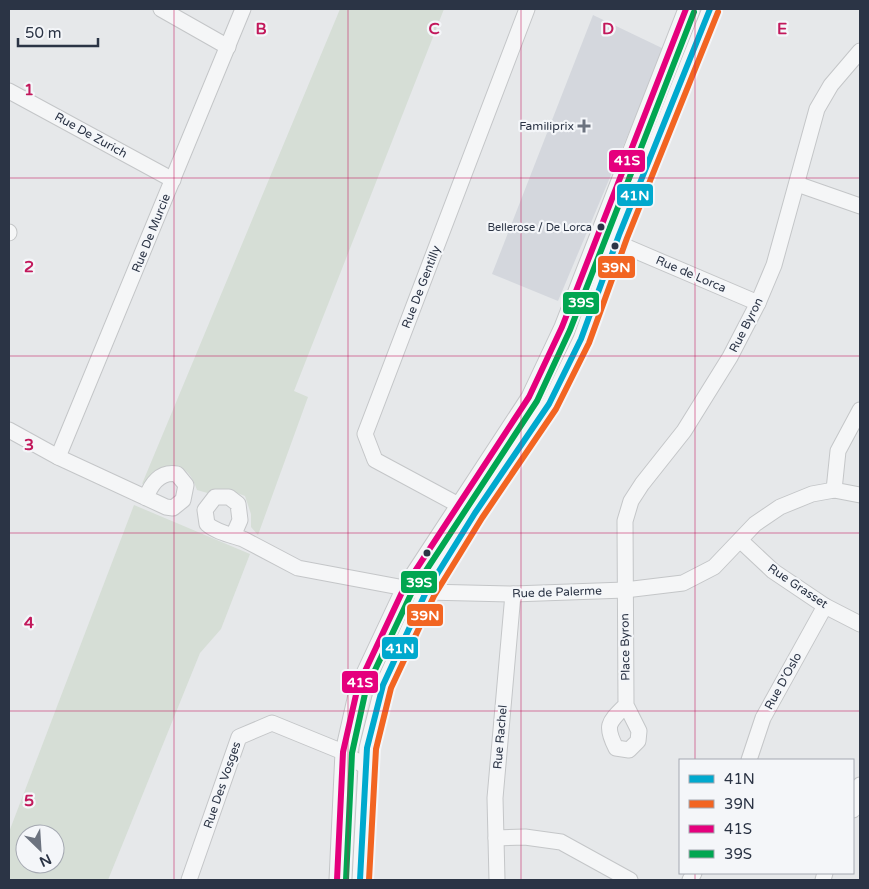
<svg xmlns="http://www.w3.org/2000/svg" width="869" height="889" font-family="'Varela Round',sans-serif">
<style>
.built{fill:#d4d7dd}
.green{fill:#d6ded6;fill-rule:evenodd}
.lines{fill:none;stroke-linecap:round;stroke-linejoin:round}
.minor-casing{stroke:#c4c6c8;stroke-width:17}
.minor{stroke:#f5f6f7;stroke-width:15}
.bus-1-casing{stroke:#f4f6f9;stroke-width:10}
.bus-2-casing{stroke:#f4f6f9;stroke-width:10}
.bus-3-casing{stroke:#f4f6f9;stroke-width:10}
.bus-4-casing{stroke:#f4f6f9;stroke-width:10}
.bus-1{stroke:#00a9ce;stroke-width:6}
.bus-2{stroke:#f26522;stroke-width:6}
.bus-3{stroke:#e5007d;stroke-width:6}
.bus-4{stroke:#00a651;stroke-width:6}
.grid{fill:none;stroke:#c2185b;stroke-width:1;stroke-opacity:0.55}
.poi-dot{fill:#6c737f;stroke:#f4f6f9;stroke-width:2}
.bus-dot{fill:#2b3445;stroke:#f4f6f9;stroke-width:2}
.labels{text-anchor:middle;stroke-width:4.5;stroke-linejoin:round;paint-order:stroke}
.bus-label{font-size:11px;fill:#2b3445;stroke:#f4f6f9;text-anchor:end}
.poi-label{font-size:12px;fill:#2b3445;stroke:#f4f6f9;text-anchor:end}
.street-label{font-size:12px;fill:#2b3445;stroke:#f4f6f9}
.grid-label{font-size:16px;text-anchor:middle;font-weight:bold;fill:#c2185b;stroke:#f4f6f9;stroke-width:4.5;stroke-linejoin:round;paint-order:stroke}
.line-badge{stroke:#f4f6f9;stroke-width:2}
.badge-label{font-size:14px;text-anchor:middle;font-weight:bold;fill:#fff}
</style>
<rect width="100%" height="100%" fill="#e6e8ea"/>
<!-- built -->
<polygon class="built" points="593,15 664,49 558,301 492,274"/>
<!-- green -->
<g class="green">
<path d="M340,9H444L294,391L308,397L258,535L251,527V514L245,496L229,490L211,494L197,490C183,449 166,478 142,484Z"/>
<path d="M134,505L250,554L221,629L200,653L108,880H9V832ZM25,834H55V864H25Z"/>
</g>
<g class="lines">
<!-- minor casing -->
<g class="minor-casing">
<g id="minor">
<polyline points="161,9 228,47"/>
<polyline points="9,91 173,180"/>
<polyline points="797,184 860,206"/>
<polyline points="9,232 9,233"/>
<polyline points="608,239 758,303"/>
<path d="M9,430L58,457L166,507L173,508L183,500L186,485L177,474C160,471 151,484 146,498"/>
<polyline points="58,457 243,9"/>
<polyline points="834,490 838,451 860,410"/>
<polyline points="468,510 375,460 365,434 527,9"/>
<path d="M233,536L240,520L238,504L229,497H215L205,510L207,524C216,532 231,535 243,539L298,568L426,592L513,594L625,590L683,583L714,567L755,524L780,507L812,494L834,490L860,495"/>
<polyline points="741,541 773,571 825,606 860,624"/>
<path d="M626,705C609,722 604,725 616,748L629,750L638,741L639,731L626,705L625,521L631,501L642,484L684,431L730,357L758,303L774,265L817,109L831,85L860,51"/>
<polyline points="749,760 763,718 825,606"/>
<polyline points="853,810 860,785"/>
<polyline points="496,838 525,837 561,842 630,880"/>
<polyline points="189,880 239,737 272,723 343,752 366,767"/>
<polyline points="337,880 343,752 358,686 404,588 529,397 562,327 686,9"/>
<polyline points="360,880 367,748 383,685 426,592 475,513 549,404 581,339 619,235 710,9"/>
<polyline points="497,880 495,798 513,594"/>
<polyline points="690,880 694,873"/>
<polyline points="823,880 825,873"/>
</g>
</g>
<!-- minor -->
<use href="#minor" class="minor"/>
<!-- bus-1 casing -->
<g class="bus-1-casing">
<polyline id="bus-1" points="360,880 367,748 383,685 426,592 475,513 549,404 581,339 619,235 710,9"/>
</g>
<!-- bus-2 casing -->
<g class="bus-2-casing">
<polyline id="bus-2" points="369,880 376,749 391,688 434,596 482,518 556,409 589,343 627,238 718,12"/>
</g>
<!-- bus-3 casing -->
<g class="bus-3-casing">
<polyline id="bus-3" points="337,880 343,752 358,686 404,588 529,397 562,327 686,9"/>
</g>
<!-- bus-4 casing -->
<g class="bus-4-casing">
<polyline id="bus-4" points="346,880 352,753 366,689 412,592 537,401 570,330 694,12"/>
</g>
<!-- bus-1 -->
<use href="#bus-1" class="bus-1"/>
<!-- bus-2 -->
<use href="#bus-2" class="bus-2"/>
<!-- bus-3 -->
<use href="#bus-3" class="bus-3"/>
<!-- bus-4 -->
<use href="#bus-4" class="bus-4"/>
</g>
<!-- grid -->
<path class="grid" d="M174,9V880M348,9V880M521,9V880M695,9V760M9,178H860M9,356H860M9,533H860M9,711H860M695,873V880"/>
<!-- markers -->
<path class="poi-dot" d="M581.5 118.5h5v5h5v5h-5v5h-5v-5h-5v-5h5z"/>
<g class="bus-dot">
<circle cx="601" cy="227" r="4.5"/>
<circle cx="615" cy="246" r="4.5"/>
<circle cx="427" cy="553" r="4.5"/>
</g>
<g class="labels">
<!-- bus labels -->
<g class="bus-label">
<text x="592" y="231">Bellerose / De Lorca</text>
</g>
<!-- poi labels -->
<g class="poi-label">
<text x="574" y="130">Familiprix</text>
</g>
<!-- street labels -->
<g class="street-label">
<text transform="translate(91 135) rotate(29)" y="4">Rue De Zurich</text>
<text transform="translate(151 233) rotate(-68)" y="4">Rue De Murcie</text>
<text transform="translate(691 274) rotate(23)" y="4">Rue de Lorca</text>
<text transform="translate(421 287) rotate(-69)" y="4">Rue De Gentilly</text>
<text transform="translate(746 325) rotate(-63)" y="4">Rue Byron</text>
<text transform="translate(798 586) rotate(34)" y="4">Rue Grasset</text>
<text transform="translate(557 592) rotate(-2)" y="4">Rue de Palerme</text>
<text transform="translate(625 647) rotate(-91)" y="4">Place Byron</text>
<text transform="translate(783 681) rotate(-61)" y="4">Rue D'Oslo</text>
<text transform="translate(500 737) rotate(-85)" y="4">Rue Rachel</text>
<text transform="translate(222 785) rotate(-71)" y="4">Rue Des Vosges</text>
</g>
</g>
<g class="grid-label">
<text x="261" y="34">B</text>
<text x="434" y="34">C</text>
<text x="608" y="34">D</text>
<text x="782" y="34">E</text>
<text x="29" y="95">1</text>
<text x="29" y="272">2</text>
<text x="29" y="450">3</text>
<text x="29" y="628">4</text>
<text x="29" y="806">5</text>
</g>
<g class="line-badge">
<rect x="608" y="149" width="38" height="24" rx="5" fill="#e5007d"/>
<rect x="616" y="183" width="38" height="24" rx="5" fill="#00a9ce"/>
<rect x="597" y="255" width="39" height="24" rx="5" fill="#f26522"/>
<rect x="562" y="291" width="38" height="24" rx="5" fill="#00a651"/>
<rect x="400" y="570" width="38" height="24" rx="5" fill="#00a651"/>
<rect x="406" y="603" width="38" height="24" rx="5" fill="#f26522"/>
<rect x="381" y="636" width="38" height="24" rx="5" fill="#00a9ce"/>
<rect x="341" y="670" width="38" height="24" rx="5" fill="#e5007d"/>
</g>
<g class="badge-label">
<text x="627" y="165">41S</text>
<text x="635" y="200">41N</text>
<text x="616" y="272">39N</text>
<text x="581" y="307">39S</text>
<text x="419" y="587">39S</text>
<text x="425" y="620">39N</text>
<text x="400" y="653">41N</text>
<text x="360" y="687">41S</text>
</g>
<!-- border -->
<rect width="869" height="889" fill="none" stroke="#2b3445" stroke-width="20"/>
<!-- legend -->
<rect x="679" y="759" width="175" height="115" fill="#f4f6f9" stroke="#a4a8b1"/>
<rect x="689" y="775" width="25" height="8" fill="#00a9ce" stroke="#a4a8b1"/>
<text x="724" y="784" font-size="15" fill="#2b3445">41N</text>
<rect x="689" y="800" width="25" height="8" fill="#f26522" stroke="#a4a8b1"/>
<text x="724" y="809" font-size="15" fill="#2b3445">39N</text>
<rect x="689" y="825" width="25" height="8" fill="#e5007d" stroke="#a4a8b1"/>
<text x="724" y="834" font-size="15" fill="#2b3445">41S</text>
<rect x="689" y="850" width="25" height="8" fill="#00a651" stroke="#a4a8b1"/>
<text x="724" y="859" font-size="15" fill="#2b3445">39S</text>
<!-- north arrow -->
<g transform="translate(40 849) rotate(155)"><circle r="24" fill="#f4f6f9" stroke="#a4a8b1"/>
<path d="M0-4L9 19L0 12L-9 19Z" fill="#6c737f"/>
<text y="-8" font-size="14" font-weight="bold" text-anchor="middle" fill="#2b3445">N</text>
</g>
<!-- scale -->
<path d="M18 38v8h80v-8" fill="none" stroke="#2b3445" stroke-width="2.5"/>
<text x="25" y="38" font-size="15" fill="#2b3445" stroke="#f4f6f9" stroke-width="4" paint-order="stroke">50 m</text>
</svg>
